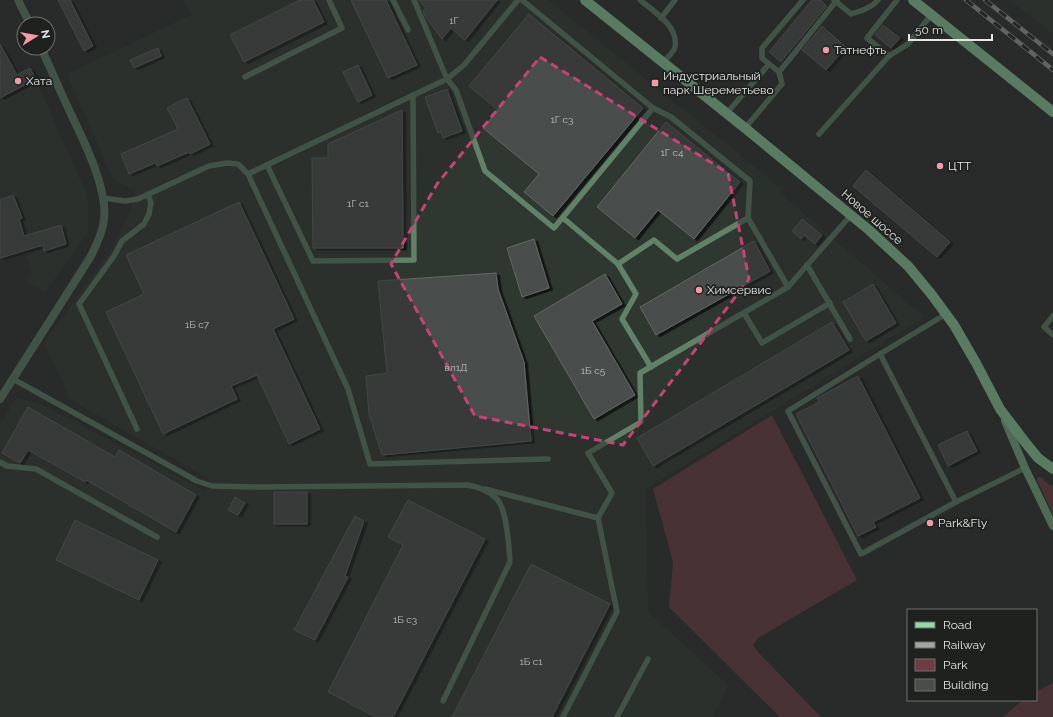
<svg xmlns="http://www.w3.org/2000/svg" width="1053" height="717" font-family="Raleway,sans-serif">
<style>
.built{fill:#2f3731}
.green{fill:#713a44}
.building{fill:#4a4d4b;stroke:#646765;filter:url(#shadow)}
.lines{fill:none;stroke-linecap:round;stroke-linejoin:round}
.service{stroke:#618268;stroke-width:5.5}
.minor{stroke:#618268;stroke-width:8}
.secondary{stroke:#7eb58b;stroke-width:8}
.primary{stroke:#94dca6;stroke-width:10}
.rail-casing{stroke:#a4a6a4;stroke-width:4.5}
.rail{stroke:#1f211f;stroke-width:3;stroke-dasharray:9;stroke-linecap:butt}
.marked{fill:none;stroke:#c94177;stroke-width:3;stroke-dasharray:8 5;stroke-linejoin:round}
.poi-dot{fill:#f39aa9;stroke:#1f211f;stroke-width:1.5}
.labels{text-anchor:middle;stroke-width:3.5;stroke-linejoin:round;paint-order:stroke}
.number-label{font-size:10px;fill:#bec0be}
.poi-label{font-size:12px;fill:#e5e6e5;stroke:#1f211f;text-anchor:start}
.street-label{font-size:12px;fill:#e5e6e5;stroke:#1f211f}
</style>
<defs>
<filter id="shadow"><feDropShadow dx="3.5" dy="2" stdDeviation="0" flood-color="#0009"/></filter>
</defs>
<rect width="100%" height="100%" fill="#282b29"/>
<!-- built -->
<g class="built">
<polygon points="183,0 548,0 782,189 779,192 924,317 646,489 648,612 728,685 713,717 0,717 0,425 16,398 43,405 206,492 211,480 70,399 44,343 110,252 130,213 135,191 113,179 67,74 191,15"/>
<polygon points="1010,0 1053,0 1053,34"/>
<polygon points="37,82 85,191 88,204 88,232 46,291 27,283 31,271 26,253 0,261 0,101"/>
</g>
<!-- green -->
<g class="green">
<polygon points="772,415 857,580 758,638 753,645 757,651 821,717 780,717 669,607 673,562 653,489"/>
<polygon points="1038,477 1041,477 1048,484 1053,486 1053,515 1037,480"/>
<polygon points="1053,683 1053,717 1003,717 1023,700 1036,700 1036,692"/>
</g>
<!-- building -->
<g class="building">
<polygon points="58,0 70,0 93,46 84,51"/>
<polygon points="300,0 313,0 324,22 244,62 230,35"/>
<polygon points="351,0 386,0 417,65 388,78"/>
<polygon points="419,0 497,0 465,40 451,28 442,39 425,16 423,11 426,8"/>
<polygon points="812,0 820,0 827,6 781,62 769,52"/>
<polygon points="529,14 643,108 553,216 524,192 539,174 483,128 498,110 469,86"/>
<polygon points="883,25 900,38 891,48 875,35"/>
<polygon points="822,26 846,47 826,70 802,50"/>
<polygon points="0,44 17,75 30,68 36,79 0,98"/>
<polygon points="158,48 161,56 134,68 130,60"/>
<polygon points="358,65 372,95 358,102 343,72"/>
<polygon points="447,89 462,131 443,138 441,132 438,133 425,97"/>
<polygon points="187,98 210,144 190,154 189,152 157,166 155,163 129,174 121,154 178,129 167,108"/>
<polygon points="402,110 403,248 313,248 312,158 328,158 328,144"/>
<polygon points="666,122 740,182 694,239 658,210 635,238 597,207"/>
<polygon points="866,170 950,242 937,257 853,186"/>
<polygon points="13,195 22,218 19,219 24,236 61,225 66,244 44,251 43,245 0,258 0,200"/>
<polygon points="239,202 294,319 273,329 320,429 289,444 257,375 231,386 237,399 163,434 106,312 144,294 126,255"/>
<polygon points="802,219 822,235 815,244 804,235 801,239 792,231"/>
<polygon points="534,239 549,288 522,297 507,248"/>
<polygon points="754,241 770,271 656,335 640,307"/>
<polygon points="496,273 498,289 524,362 531,441 382,455 369,414 366,376 387,373 378,281"/>
<polygon points="605,274 622,304 592,321 635,395 594,419 534,316"/>
<polygon points="873,284 896,323 866,341 843,302"/>
<polygon points="832,322 849,350 653,466 637,438"/>
<polygon points="858,376 920,498 873,522 876,527 858,536 796,414 819,402 817,398"/>
<polygon points="28,407 115,457 119,450 196,495 176,532 86,480 85,482 28,450 20,463 2,453"/>
<polygon points="967,431 977,451 948,466 938,445"/>
<rect x="274" y="492" width="33" height="32"/>
<polygon points="235,497 245,503 238,515 228,510"/>
<polygon points="408,500 485,539 393,717 376,717 328,692 403,545 388,537"/>
<polygon points="355,516 364,521 345,576 348,577 315,640 294,630"/>
<polygon points="75,520 158,560 139,600 56,560"/>
<polygon points="531,564 610,604 552,717 452,717"/>
</g>
<g class="lines">
<!-- service -->
<g class="service">
<polyline points="393,0 408,30"/>
<polyline points="414,0 447,79 456,90 485,171 554,228 653,108 522,0"/>
<path d="M640,0C653,11 679,26 675,47C674,52 667,58 663,62"/>
<path d="M834,0L851,14C861,11 871,8 878,0"/>
<polyline points="661,18 675,0"/>
<polyline points="889,56 867,38 897,0"/>
<polyline points="779,72 837,0"/>
<polyline points="245,77 342,28 329,0"/>
<polyline points="653,108 671,117 750,181 748,218"/>
<polyline points="727,113 769,64"/>
<polyline points="745,128 782,84 779,72 762,58 762,48 803,0"/>
<polyline points="819,134 889,56 908,44 931,15"/>
<polyline points="267,165 313,261 414,260 413,95"/>
<polyline points="248,174 447,79 464,65 518,0"/>
<polyline points="103,198 125,201 138,199 209,166 227,163 238,164 248,174 348,389 370,464 548,459"/>
<polyline points="563,218 618,264 654,240 677,259 748,218 788,287 640,373 641,422 588,453 612,493 598,518"/>
<polyline points="618,264 636,294 622,319 651,367"/>
<polyline points="807,265 850,339"/>
<polyline points="788,287 851,215"/>
<polyline points="744,313 762,343 830,303"/>
<polyline points="946,314 880,354 956,502"/>
<polyline points="1053,316 1044,327 1053,335"/>
<polyline points="880,354 788,411 861,554 956,502 1025,468"/>
<path d="M13,379L197,481L212,486L261,487L468,485C479,487 488,490 496,498C507,508 509,547 510,562L443,701"/>
<polyline points="137,429 79,304 114,256 122,241 144,224 149,214 151,203 148,194"/>
<polyline points="0,462 7,466 36,469 157,537"/>
<polyline points="485,489 598,518 617,612 563,717"/>
<polyline points="617,717 648,659"/>
</g>
<!-- minor -->
<g class="minor">
<polyline points="18,0 30,24"/>
<path d="M0,399L91,256C97,244 103,231 104,219C108,189 83,139 70,112C60,91 51,69 41,48"/>
</g>
<!-- secondary -->
<polyline class="secondary" points="1005,421 1025,468 1053,526"/>
<!-- primary -->
<g class="primary">
<polyline points="585,0 745,128 869,230 908,266 932,295 954,325 976,363 1000,409 1025,442 1038,458 1053,469"/>
<polyline points="913,0 1053,112"/>
</g>
<!-- rail casing -->
<g class="rail-casing">
<g id="rail">
<polyline points="966,0 1053,70"/>
<polyline points="985,0 1053,54"/>
</g>
</g>
<!-- rail -->
<use href="#rail" class="rail"/>
</g>
<!-- marked area -->
<path d="M0 0H1053V717H0ZM540,57L728,173L749,279L623,445L475,416L391,264L437,184Z" fill="#282b29" fill-opacity=".55" fill-rule="evenodd"/>
<path class="marked" d="M540,57L728,173L749,279L623,445L475,416L391,264L437,184Z"/>
<!-- markers -->
<g class="poi-dot">
<circle cx="826" cy="50" r="4"/>
<circle cx="18" cy="81" r="4"/>
<rect x="651" y="79" width="8" height="8" rx="2"/>
<circle cx="940" cy="166" r="4"/>
<circle cx="699" cy="290" r="4"/>
<circle cx="930" cy="523" r="4"/>
</g>
<g class="labels">
<!-- number labels -->
<g class="number-label">
<text x="454" y="24">1Г</text>
<text x="562" y="123">1Г с3</text>
<text x="672" y="156">1Г с4</text>
<text x="358" y="207">1Г с1</text>
<text x="197" y="328">1Б с7</text>
<text x="456" y="371">вл1Д</text>
<text x="593" y="374">1Б с5</text>
<text x="405" y="623">1Б с3</text>
<text x="531" y="665">1Б с1</text>
</g>
<!-- poi labels -->
<g class="poi-label">
<text x="834" y="54">Татнефть</text>
<text x="663" y="80">Индустриальный<tspan x="663" dy="14">парк Шереметьево</tspan></text>
<text x="26" y="85">Хата</text>
<text x="948" y="170">ЦТТ</text>
<text x="707" y="294">Химсервис</text>
<text x="938" y="527">Park&amp;Fly</text>
</g>
<!-- street labels -->
<g class="street-label">
<text transform="translate(872 217) rotate(41)" y="4">Новое шоссе</text>
</g>
</g>
<!-- legend -->
<rect x="907" y="609" width="130" height="92" fill="#1f211f" stroke="#6e706e"/>
<rect x="915" y="622" width="20" height="6" fill="#94dca6" stroke="#6e706e"/>
<text x="943" y="629" font-size="12" fill="#e5e6e5">Road</text>
<rect x="915" y="642" width="20" height="6" fill="#a4a6a4" stroke="#6e706e"/>
<text x="943" y="649" font-size="12" fill="#e5e6e5">Railway</text>
<rect x="915" y="659" width="20" height="12" fill="#713a44" stroke="#6e706e"/>
<text x="943" y="669" font-size="12" fill="#e5e6e5">Park</text>
<rect x="915" y="679" width="20" height="12" fill="#4a4d4b" stroke="#6e706e"/>
<text x="943" y="689" font-size="12" fill="#e5e6e5">Building</text>
<!-- north arrow -->
<g transform="translate(36 36) rotate(79)"><circle r="19" fill="#1f211f" stroke="#6e706e"/>
<path d="M0-3L7 15L0 10L-7 15Z" fill="#f39aa9"/>
<text y="-6" font-size="11" font-weight="bold" text-anchor="middle" fill="#e5e6e5">N</text>
</g>
<!-- scale -->
<path d="M909 34v6h83v-6" fill="none" stroke="#e5e6e5" stroke-width="2"/>
<text x="915" y="34" font-size="12" fill="#e5e6e5" stroke="#1f211f" stroke-width="3" paint-order="stroke">50 m</text>
</svg>
